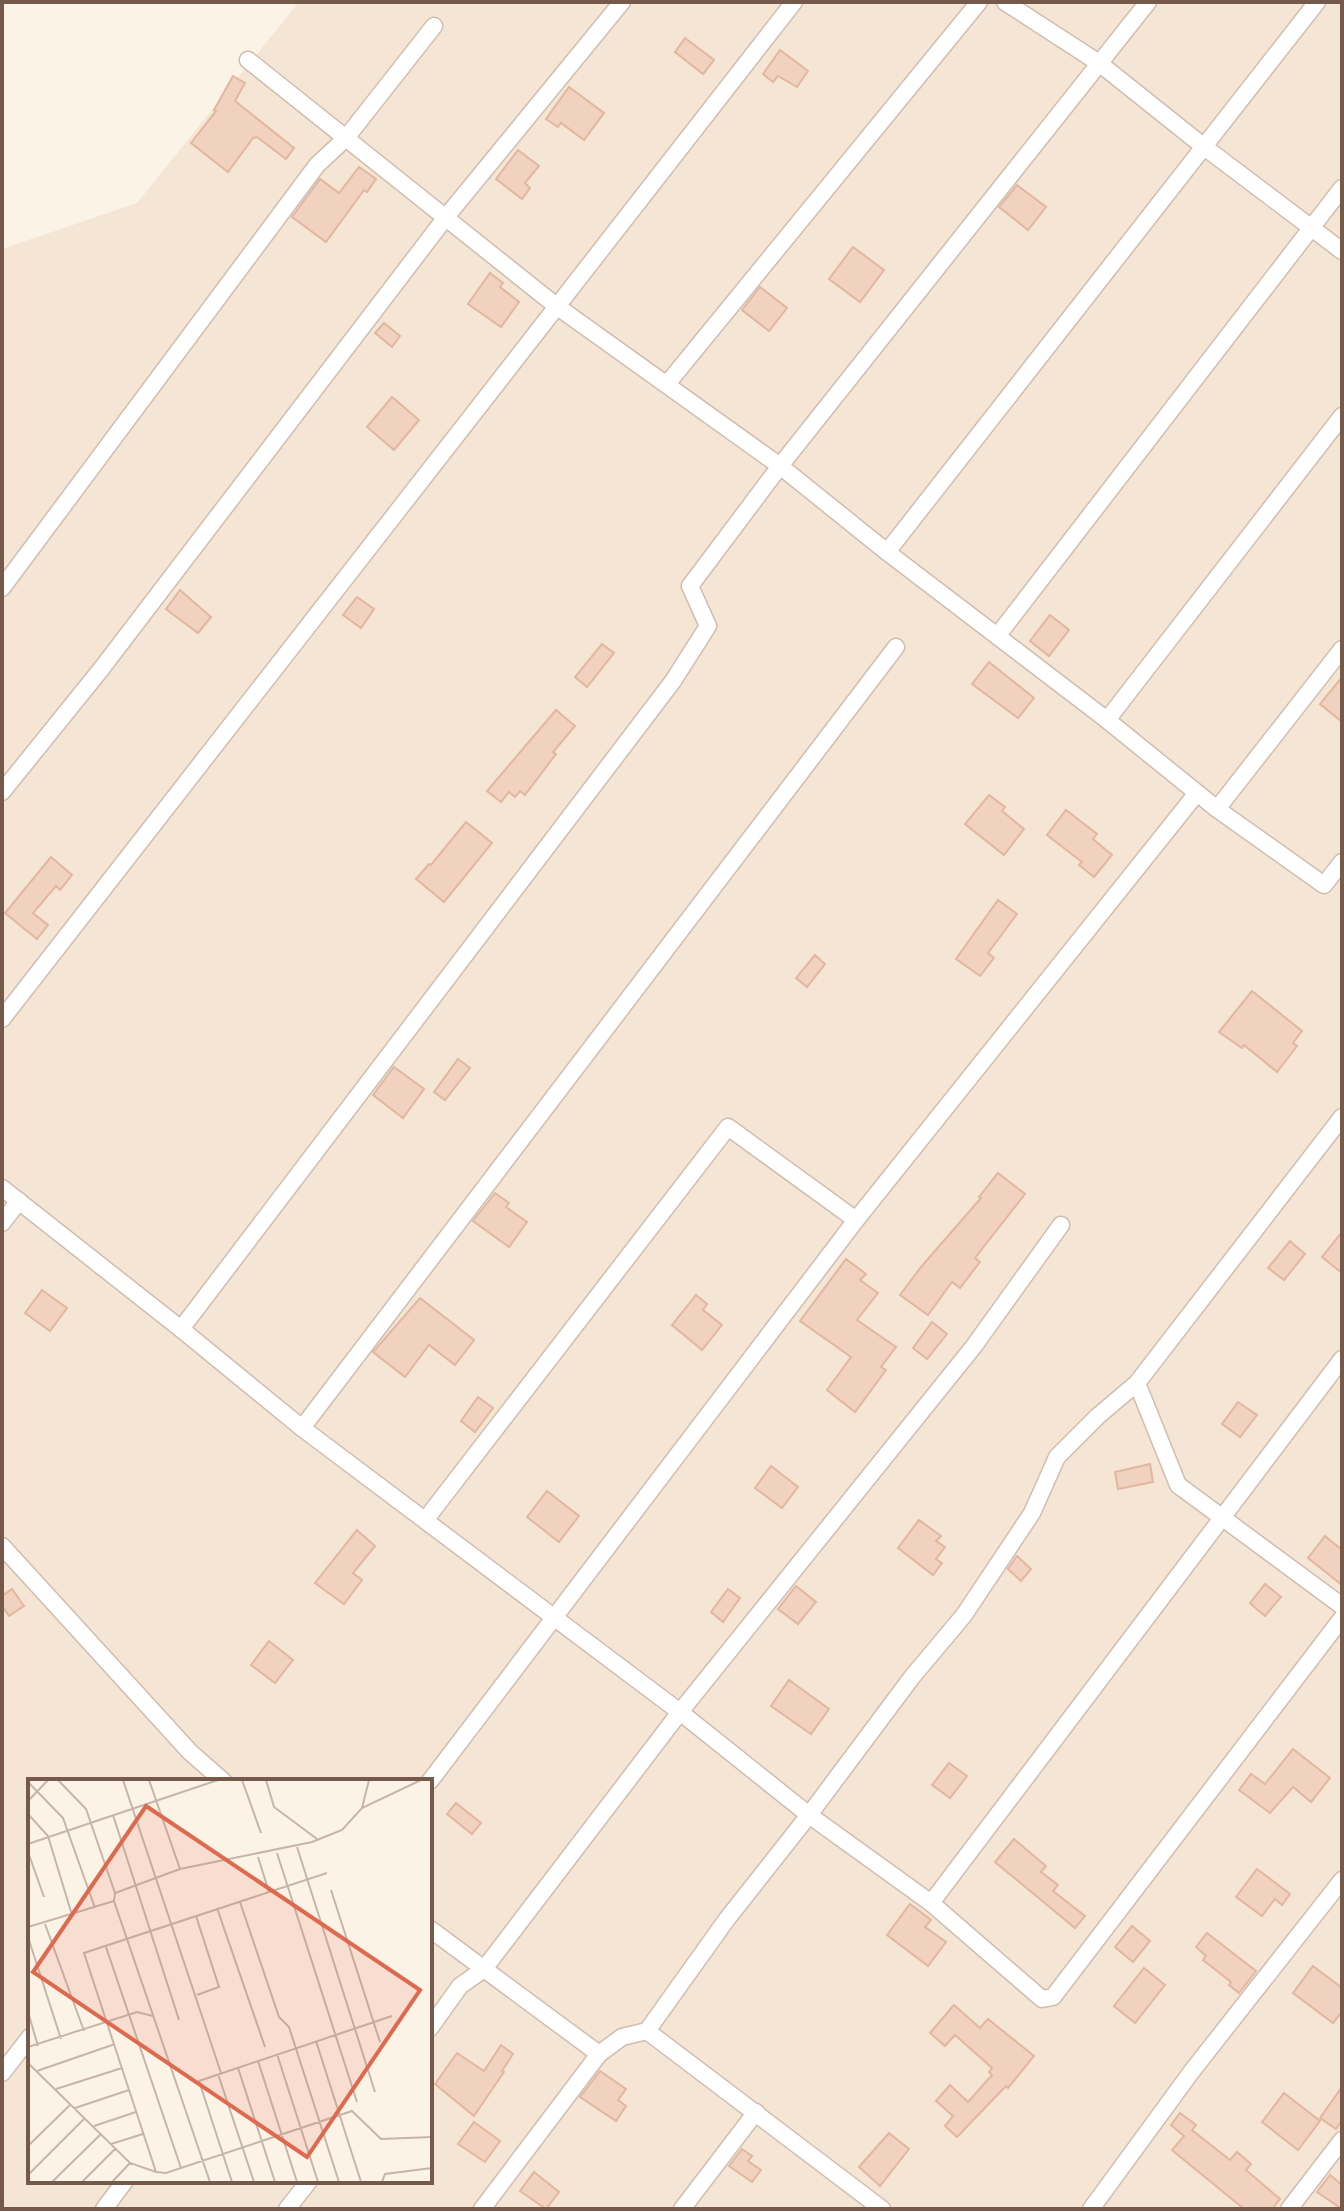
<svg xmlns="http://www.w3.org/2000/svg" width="1344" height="2211" font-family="Roboto,sans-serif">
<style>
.residential{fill:#f4e5d5;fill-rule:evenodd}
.building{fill:#f1d1bf;stroke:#e3b79f;stroke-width:2}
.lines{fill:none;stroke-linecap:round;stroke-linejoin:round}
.street-casing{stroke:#d0bdaf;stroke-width:19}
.street{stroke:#fff;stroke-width:16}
.inset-road{fill:none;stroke:#c6b5a9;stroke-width:2}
.view{fill:#de694e;fill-opacity:0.15;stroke:#de694e;stroke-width:4}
.inset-edge{fill:none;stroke:#75594b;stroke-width:4}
</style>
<rect width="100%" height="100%" fill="#fcf3e7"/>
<!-- residential -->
<path class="residential" d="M299,2H1342V2209H2V249L137,203ZM30,1781H430V2181H30Z"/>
<!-- building -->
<g class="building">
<polygon points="685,38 714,60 703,74 675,52"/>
<polygon points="780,50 808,71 797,87 778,76 773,82 763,74"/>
<polygon points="233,76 245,83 235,101 294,148 286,159 257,137 253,138 228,172 191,143 216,111 214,110"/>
<polygon points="569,87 604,113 584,140 561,123 558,127 546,119"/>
<polygon points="518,150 539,166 525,183 530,188 522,199 496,179"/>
<polygon points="359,167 376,179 367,192 364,190 326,242 292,217 320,179 339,193"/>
<polygon points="1017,185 1046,207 1028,230 999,207"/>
<polygon points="853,247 884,270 860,302 829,279"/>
<polygon points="490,273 503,283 500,287 519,302 501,327 468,304"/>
<polygon points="760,287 787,308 769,331 742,310"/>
<polygon points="384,323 400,336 392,347 375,333"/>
<polygon points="392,397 419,420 394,450 367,427"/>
<polygon points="180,590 211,617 198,633 166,609"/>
<polygon points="357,597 374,609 361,628 343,615"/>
<polygon points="1050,615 1069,630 1049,656 1030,641"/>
<polygon points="602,644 614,653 587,687 575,677"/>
<polygon points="989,662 1034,698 1018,718 972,684"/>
<polygon points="1342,677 1342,722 1320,704"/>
<polygon points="556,710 575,726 553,752 556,754 525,795 520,791 515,797 509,792 501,802 487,791"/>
<polygon points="989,795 1005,807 1002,811 1024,829 1004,855 965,824"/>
<polygon points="1066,810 1097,834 1093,839 1112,855 1094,877 1079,865 1082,862 1047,835"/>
<polygon points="466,822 492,843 444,902 416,879 429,864 431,865"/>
<polygon points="51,857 72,875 60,890 56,886 33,913 48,925 37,939 5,913"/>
<polygon points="998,900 1017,914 988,953 994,958 980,976 956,959"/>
<polygon points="815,955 825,964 807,987 796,978"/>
<polygon points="1252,991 1302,1031 1293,1043 1297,1046 1277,1072 1244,1045 1242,1048 1219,1032"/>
<polygon points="458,1059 470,1068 445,1100 434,1092"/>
<polygon points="394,1067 424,1089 403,1118 373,1095"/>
<polygon points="998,1173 1025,1194 975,1258 980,1262 960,1288 952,1282 928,1315 900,1295 921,1267 981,1198 979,1197"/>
<polygon points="495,1193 509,1203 506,1207 527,1222 509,1247 473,1221"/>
<polygon points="1342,1232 1342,1273 1322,1257"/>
<polygon points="1290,1241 1305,1254 1284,1280 1268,1268"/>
<polygon points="846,1259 866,1274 860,1280 878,1293 857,1320 896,1347 881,1367 886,1370 855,1412 827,1390 851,1357 800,1321"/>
<polygon points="42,1290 67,1308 50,1331 25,1313"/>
<polygon points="696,1295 707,1304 703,1310 722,1325 702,1350 672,1325"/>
<polygon points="420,1298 474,1340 455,1365 429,1345 405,1377 373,1352"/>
<polygon points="932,1322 947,1334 927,1359 913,1348"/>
<polygon points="478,1397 493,1408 475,1432 461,1421"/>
<polygon points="1238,1402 1257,1415 1240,1437 1222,1424"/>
<polygon points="1150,1464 1153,1482 1118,1489 1115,1472"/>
<polygon points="771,1466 798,1487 782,1508 755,1488"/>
<polygon points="547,1491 579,1516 559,1542 527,1517"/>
<polygon points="919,1520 941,1536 936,1541 945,1547 936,1559 942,1563 933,1575 898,1548"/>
<polygon points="357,1530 375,1546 353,1573 362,1580 344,1604 315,1583"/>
<polygon points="1325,1536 1342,1550 1342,1585 1308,1558"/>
<polygon points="1017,1556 1031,1569 1021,1581 1008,1569"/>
<polygon points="1265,1584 1281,1597 1265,1616 1250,1603"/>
<polygon points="796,1586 816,1602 798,1624 778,1609"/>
<polygon points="12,1589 24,1606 9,1616 2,1606 2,1596"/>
<polygon points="728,1589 740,1598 723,1622 711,1612"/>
<polygon points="269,1641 293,1660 275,1683 251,1665"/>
<polygon points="789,1680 829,1709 811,1734 771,1706"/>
<polygon points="1293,1749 1330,1778 1311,1802 1293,1787 1270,1813 1239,1790 1251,1774 1265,1784"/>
<polygon points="949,1763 967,1776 950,1798 932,1785"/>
<polygon points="456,1803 481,1823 472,1834 447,1814"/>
<polygon points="1014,1839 1046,1866 1041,1872 1058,1885 1053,1891 1085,1916 1075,1928 995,1862"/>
<polygon points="1257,1869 1290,1894 1282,1905 1275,1899 1262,1916 1236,1897"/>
<polygon points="910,1904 931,1920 925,1927 946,1942 928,1966 887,1935"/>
<polygon points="1132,1926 1150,1941 1133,1962 1115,1947"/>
<polygon points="1207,1933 1256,1971 1239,1993 1229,1985 1231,1982 1203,1960 1206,1956 1196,1947"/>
<polygon points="1313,1966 1342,1988 1342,2012 1333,2023 1293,1993"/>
<polygon points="1144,1968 1165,1985 1135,2023 1114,2006"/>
<polygon points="954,2005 980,2028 988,2019 1034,2056 1008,2088 1006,2086 957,2137 945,2126 953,2116 936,2101 950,2085 968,2102 992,2075 989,2072 992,2068 955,2035 945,2046 930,2033"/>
<polygon points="501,2045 513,2054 502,2071 504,2072 474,2116 435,2084 457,2053 484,2071"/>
<polygon points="600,2071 626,2089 618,2100 626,2106 616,2121 580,2097"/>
<polygon points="1342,2087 1342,2120 1336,2129 1320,2118"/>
<polygon points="1284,2093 1320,2121 1298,2150 1262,2122"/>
<polygon points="1180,2113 1196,2125 1192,2130 1230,2160 1237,2152 1251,2164 1246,2170 1280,2199 1272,2209 1244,2209 1172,2150 1184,2136 1171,2125"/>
<polygon points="474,2122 500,2141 485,2162 458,2144"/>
<polygon points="889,2133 909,2149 880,2186 859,2167"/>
<polygon points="742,2149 752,2156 748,2161 761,2170 752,2182 729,2166"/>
<polygon points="534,2172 559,2192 546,2209 520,2191"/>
<polygon points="1330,2175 1342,2185 1342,2209 1317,2192"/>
</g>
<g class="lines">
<!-- street casing -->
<g class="street-casing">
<g id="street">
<polyline points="1005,2 1099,63 1203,146 1342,251"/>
<polyline points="248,60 555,305 780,466 887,552 1107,720 1217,809 1324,885 1342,862"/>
<polyline points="667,384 979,2"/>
<polyline points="887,552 1317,2"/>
<polyline points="2,588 317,165 346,138 434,26"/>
<polyline points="998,635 1342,188"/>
<polyline points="1107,720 1342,416"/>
<polyline points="2,792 102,668 446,217 622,2"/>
<polyline points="1217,809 1342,649"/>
<path d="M2,1019C268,682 528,339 794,2"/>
<polyline points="2,1188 181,1329 302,1428 680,1712 809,1815 931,1903 1042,1999 1053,1997 1342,1618"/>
<polyline points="2,1223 19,1201"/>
<polyline points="181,1329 673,681 708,626 690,586 780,466 1148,2"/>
<polyline points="1137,1383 1178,1485 1342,1606"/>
<polyline points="302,1428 896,647"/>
<polyline points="426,1519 728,1127 856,1220"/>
<polyline points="2,1546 190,1752 223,1781"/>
<polyline points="430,1781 856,1220 1197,793"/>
<polyline points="931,1903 1342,1359"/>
<polyline points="430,1929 599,2054 622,2037 647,2031 882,2209"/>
<polyline points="430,2028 460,1986 484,1969 680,1712 974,1346 1061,1225"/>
<polyline points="647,2031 727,1919 809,1815 912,1677 964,1615 1032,1513 1057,1457 1098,1416 1137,1383 1342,1117"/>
<polyline points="2,2073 30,2037"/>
<polyline points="104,2209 125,2181"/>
<polyline points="287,2209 309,2181"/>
<polyline points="482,2209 599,2054"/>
<polyline points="682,2209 756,2112"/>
<polyline points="1091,2209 1192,2071 1342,1880"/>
<polyline points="1289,2209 1342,2140"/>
</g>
</g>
<!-- street -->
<use href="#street" class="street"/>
</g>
<!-- overview -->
<g transform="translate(28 1779)">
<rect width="404" height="404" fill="#fcf3e7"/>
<path class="inset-road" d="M30,1L58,30L87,114M95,1L193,294M121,1L152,90M214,1L233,54M238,1L246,28L289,60M0,3L35,39L67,129M0,22L20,1M334,29L341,1M0,35L20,57L44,136M85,36L151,241M0,65L190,1M269,68L347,313M0,73L16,118M249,74L329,323M230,78L241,113M303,111L352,263M86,122L182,403M212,123L251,238L261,248L311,403M189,129L237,268M168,137L191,208L169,216M17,145L56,252M0,148L86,122L87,114L152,90L284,63L314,51L334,29L393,1M0,158L33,260M78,168L153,389M0,233L10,267M288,262L333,403M0,268L109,233L125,237M249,275L290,403M230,282L269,403M0,284L102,384L128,393L138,394L324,332L353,360L404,358M210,289L247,403M9,292L87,265M190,295L226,403M28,310L94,289M47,329L101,311M66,347L108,333M83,365L115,355M0,367L43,325M128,393L56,174L299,94M0,396L57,339M24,403L73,355M54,403L87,370M84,403L102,384M204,403L171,302L364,237M354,403L357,395L404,389"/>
<path class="view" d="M118,27L392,211L279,378L5,193Z"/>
<rect width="404" height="404" class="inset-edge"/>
</g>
<!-- border -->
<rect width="1344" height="2211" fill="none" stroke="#75594b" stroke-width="8"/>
</svg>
